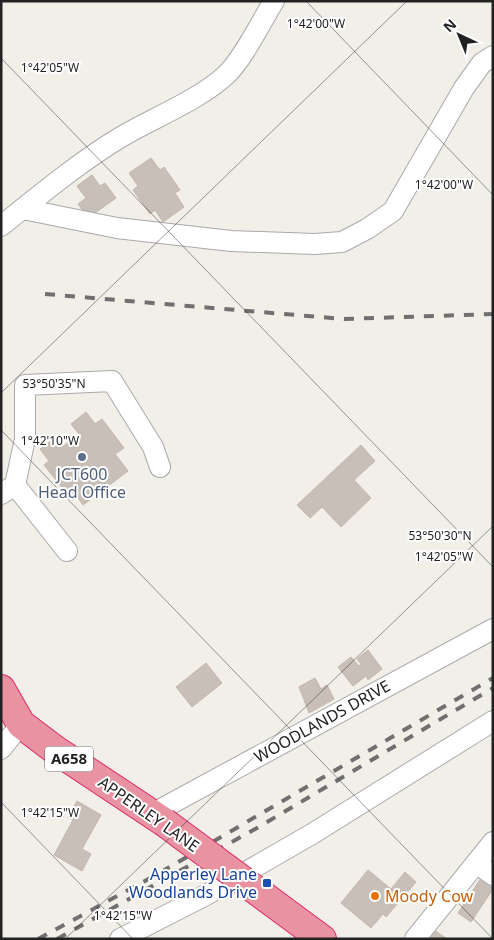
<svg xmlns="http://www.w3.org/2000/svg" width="494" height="940" font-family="'Noto Sans',sans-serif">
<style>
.building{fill:#c7bfb8;stroke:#c4b6ab}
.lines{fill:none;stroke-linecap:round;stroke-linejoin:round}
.minor-casing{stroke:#a9a9a9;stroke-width:22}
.highway-casing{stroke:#dc2a67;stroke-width:30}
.minor{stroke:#fff;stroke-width:20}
.highway{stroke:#e892a2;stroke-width:28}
.rail{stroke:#707070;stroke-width:4;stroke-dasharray:10 10;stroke-linecap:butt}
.highway-bridge-casing{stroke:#dc2a67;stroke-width:30;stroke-linecap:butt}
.highway-bridge{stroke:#e892a2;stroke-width:28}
.ticks{fill:none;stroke:#222;stroke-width:1;stroke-opacity:0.45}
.service-dot{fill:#5c6f8a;stroke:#fff;stroke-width:2}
.transit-dot{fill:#1a4fb4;stroke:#fff;stroke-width:2}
.food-dot{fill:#e8710a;stroke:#fff;stroke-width:2}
.labels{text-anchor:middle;stroke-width:4;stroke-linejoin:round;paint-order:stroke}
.shield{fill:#fff;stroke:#646464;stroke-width:1}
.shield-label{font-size:15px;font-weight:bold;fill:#222}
.service-label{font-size:16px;fill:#4e5e75;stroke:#fff}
.street-label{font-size:16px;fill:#222;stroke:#fff}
.transit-label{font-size:16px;fill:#164399;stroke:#fff;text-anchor:end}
.food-label{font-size:16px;fill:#c56008;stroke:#fff;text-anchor:start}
.ticks-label{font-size:12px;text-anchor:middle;fill:#222;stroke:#fff;stroke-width:4;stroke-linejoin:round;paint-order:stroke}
</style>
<rect width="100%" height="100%" fill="#f2efe9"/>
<!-- building -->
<g class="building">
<polygon points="151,158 160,170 164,167 180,190 175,193 184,207 163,222 155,210 150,214 133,190 138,186 129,173"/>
<polygon points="92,175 100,186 105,183 116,198 88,218 78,204 86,198 77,186"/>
<polygon points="86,412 95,424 102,419 124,448 115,454 128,471 83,505 76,495 71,499 44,465 49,461 40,449 54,439 61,448 79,434 71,424"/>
<polygon points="361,445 375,461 354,480 371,498 341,527 322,507 310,518 297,505"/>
<polygon points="368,650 382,669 368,680 366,676 353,686 338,667 351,657 359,666 361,664 357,659"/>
<polygon points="206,663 222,683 192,707 176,687"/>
<polygon points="315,678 321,689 327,685 334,699 309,713 299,687"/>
<polygon points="77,801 101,815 82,849 91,854 82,871 54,855 73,820 68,817"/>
<polygon points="368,870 391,889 405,872 416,882 386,917 383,914 371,928 341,903"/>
<polygon points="481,878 493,886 493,889 471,922 458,913"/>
<polygon points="427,925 447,939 418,939"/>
</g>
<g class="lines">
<!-- minor casing -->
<g class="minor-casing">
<g id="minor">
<polyline points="23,209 117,228 231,241 315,244 342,242 367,229 393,211 464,88 482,63 493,56"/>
<path d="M1,226C40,195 78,163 121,137C153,118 199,100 226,75C243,59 261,22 274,1"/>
<polyline points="15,485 67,551"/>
<polyline points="1,494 15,485 25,439 25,385 112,381 153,447 160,467"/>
<polyline points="1,749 21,724"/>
<polyline points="152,814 493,629"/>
<polyline points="476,863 493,875"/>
<polyline points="120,939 206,895 312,834 493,721"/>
<polyline points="415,939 493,842"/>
</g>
</g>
<!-- highway casing -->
<g class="highway-casing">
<g id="highway">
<polyline points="1,689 21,724 54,749 164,822"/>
<polyline points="284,911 322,939"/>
</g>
</g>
<!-- minor -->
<use href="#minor" class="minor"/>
<!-- highway -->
<use href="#highway" class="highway"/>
<!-- rail -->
<g class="rail">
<polyline points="45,294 344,319 493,314"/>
<polyline points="38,939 156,875 493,678"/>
<polyline points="57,939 257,828 493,688"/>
</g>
<!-- highway-bridge casing -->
<g class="highway-bridge-casing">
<polyline id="highway-bridge" points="164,822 284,911"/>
</g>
<!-- highway-bridge -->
<use href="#highway-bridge" class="highway-bridge"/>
</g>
<!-- ticks -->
<path class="ticks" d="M306,1L493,195M1,58L493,567M1,393L407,1M1,430L493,939M1,802L133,939M65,939L493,526"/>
<!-- markers -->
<circle class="service-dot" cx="82" cy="457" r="5"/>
<rect class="transit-dot" x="262" y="878" width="10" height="10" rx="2.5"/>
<circle class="food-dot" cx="375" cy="896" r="5"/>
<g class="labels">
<!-- shield labels -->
<rect class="shield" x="45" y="746.5" width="48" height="25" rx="4"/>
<g class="shield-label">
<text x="69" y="764">A658</text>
</g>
<!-- service labels -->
<g class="service-label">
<text x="82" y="480">JCT600<tspan x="82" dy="18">Head Office</tspan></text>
</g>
<!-- street labels -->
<g class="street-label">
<text transform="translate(322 721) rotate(-29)" y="6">WOODLANDS DRIVE</text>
<text transform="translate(149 814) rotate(35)" y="6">APPERLEY LANE</text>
</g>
<!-- transit labels -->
<g class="transit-label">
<text x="257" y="880">Apperley Lane<tspan x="257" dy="18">Woodlands Drive</tspan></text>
</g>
<!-- food labels -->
<g class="food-label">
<text x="385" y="902">Moody Cow</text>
</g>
</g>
<g class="ticks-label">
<text x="316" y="28">1°42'00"W</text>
<text x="50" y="72">1°42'05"W</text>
<text x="444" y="189">1°42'00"W</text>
<text x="54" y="388">53°50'35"N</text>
<text x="50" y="445">1°42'10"W</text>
<text x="440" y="540">53°50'30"N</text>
<text x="444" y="561">1°42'05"W</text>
<text x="50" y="817">1°42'15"W</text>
<text x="123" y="920">1°42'15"W</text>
</g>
<!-- border -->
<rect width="494" height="940" fill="none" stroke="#222222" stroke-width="5"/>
<!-- north arrow -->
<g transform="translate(459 35) rotate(316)" stroke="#ffffff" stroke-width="4" paint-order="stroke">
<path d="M0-4L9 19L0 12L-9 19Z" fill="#222222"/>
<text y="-8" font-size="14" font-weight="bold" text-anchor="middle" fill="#222222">N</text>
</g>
</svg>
